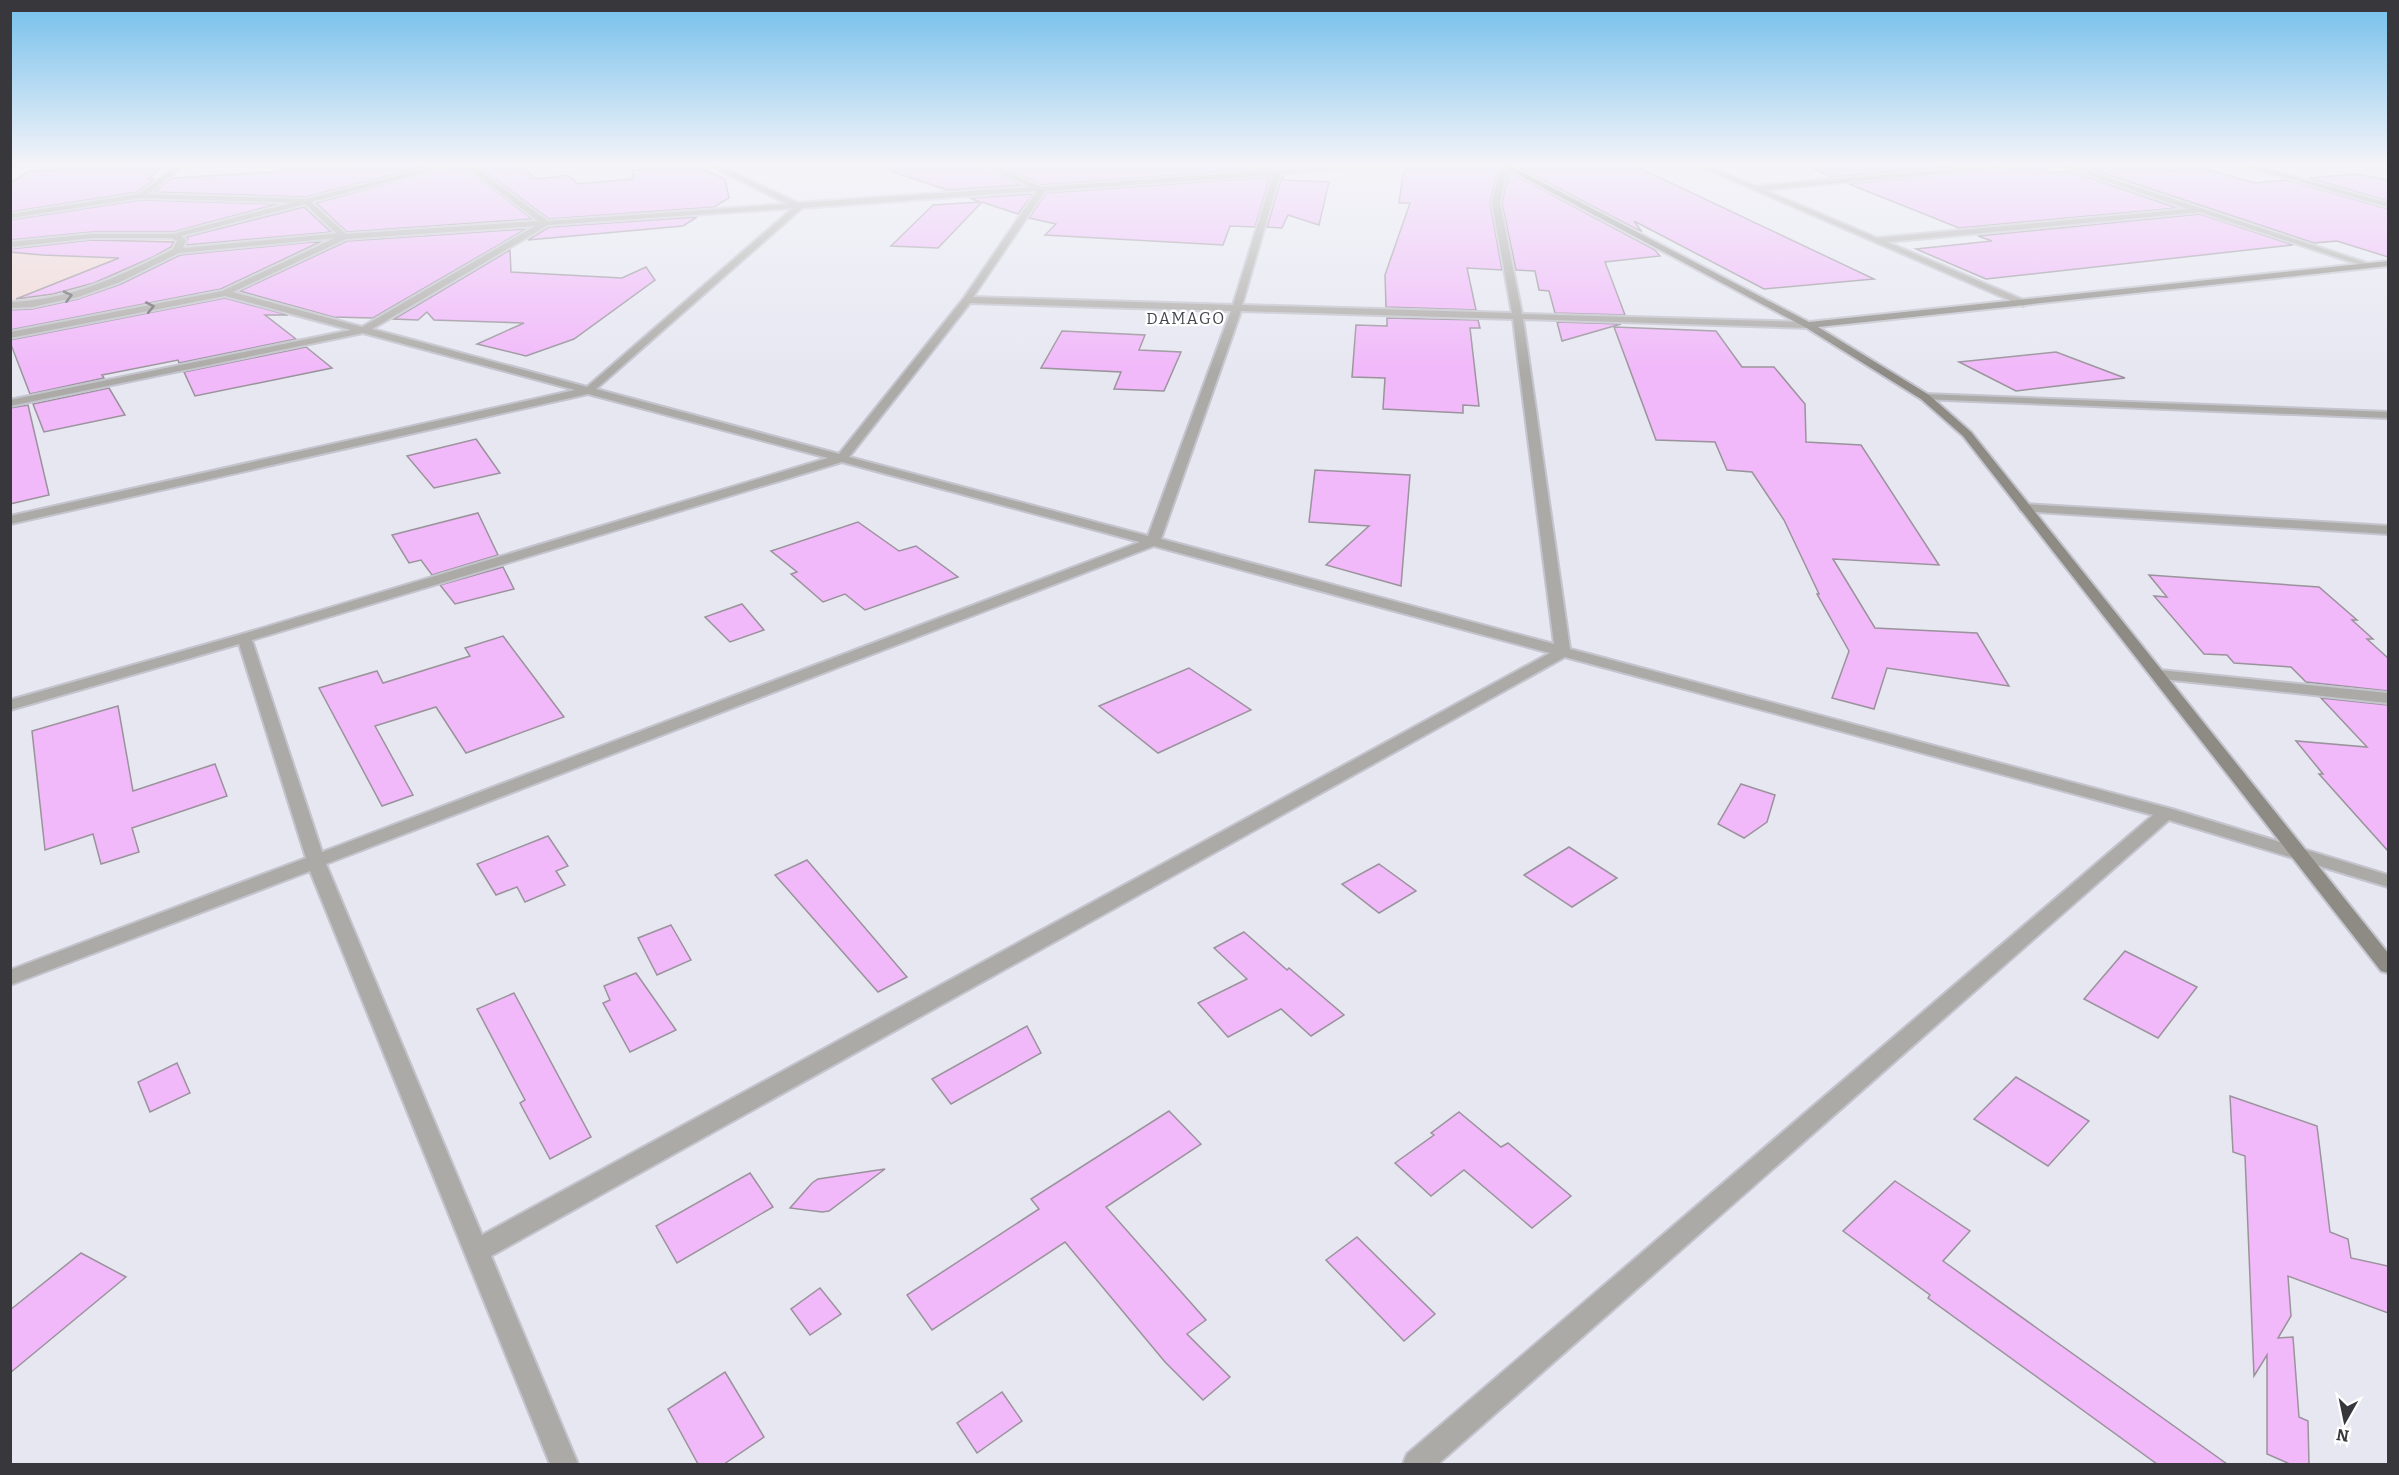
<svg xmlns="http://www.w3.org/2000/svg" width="2399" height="1475" font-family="Bitter,serif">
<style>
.commercial{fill:#f2d7d4}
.building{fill:#f1b8fa;stroke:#9a939b;stroke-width:1.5}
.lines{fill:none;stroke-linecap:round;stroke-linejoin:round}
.service-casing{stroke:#c4c4ce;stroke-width:4}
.minor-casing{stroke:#c4c4ce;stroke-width:4}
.secondary-casing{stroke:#c4c4ce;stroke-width:4}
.service{fill:#acaaa6;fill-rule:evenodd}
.minor{fill:#acaaa6;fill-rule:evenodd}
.secondary{fill:#8e8b85;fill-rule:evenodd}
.oneway{stroke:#616061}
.labels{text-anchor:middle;stroke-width:4.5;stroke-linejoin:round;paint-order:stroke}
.far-quarter-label{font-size:16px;letter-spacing:1.5px;fill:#45454e;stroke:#fff}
</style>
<rect width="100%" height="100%" fill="#e7e7f2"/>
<!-- commercial -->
<polygon class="commercial" points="142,198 266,203 297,208 322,233 321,241 211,289 11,329 11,219"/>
<!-- building -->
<g class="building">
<polygon points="123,165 165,165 148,179 155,179 138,192 10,212 10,183 30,171"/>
<polygon points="343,165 430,165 306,197 154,192 172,178 274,172 283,169 319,169"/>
<polygon points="454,165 462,165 532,219 347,232 316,203"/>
<polygon points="476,165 519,165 536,179 568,175 578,184 632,179 633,170 697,166 725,179 729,198 714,207 549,219"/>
<polygon points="891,165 981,165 1021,185 947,190 890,171"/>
<polygon points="998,165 1244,165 1252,170 1041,185"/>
<polygon points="1472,165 1499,166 1490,203 1502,270 1467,268 1476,310 1386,307 1385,275 1410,203 1399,203 1404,169"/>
<polygon points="1514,165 1633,165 1874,279 1764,289 1634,221 1642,232"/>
<polygon points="1806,165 1970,165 1831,177"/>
<polygon points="2030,165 2048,165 2048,173 2070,171 2177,208 1959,228 1849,184"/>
<polygon points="2139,165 2155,165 2171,170 2200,167 2255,183 2287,180 2388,209 2388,257 2337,241 2314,243 2091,169"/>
<polygon points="1509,172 1655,250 1660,256 1605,262 1625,315 1555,313 1549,291 1539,290 1535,271 1516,270 1502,203"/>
<polygon points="2356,174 2388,180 2388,201 2309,178"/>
<polygon points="1282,176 1284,180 1329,182 1319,225 1288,215 1282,228 1267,227"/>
<polygon points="1270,177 1255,227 1230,226 1223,245 1045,235 1056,224 1029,218 1046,193"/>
<polygon points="1033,194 1018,214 982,202 938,248 891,246 933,205 980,202 970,198"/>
<polygon points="141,200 277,204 173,232 92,232 10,240 10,220"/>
<polygon points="304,207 331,232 186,245 188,239 186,237"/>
<polygon points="2200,214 2293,245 1986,279 1916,249 1992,241 1978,236"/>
<polygon points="697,217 683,226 528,240 549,227"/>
<polygon points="526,229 373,318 333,317 240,291 347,241"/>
<polygon points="92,240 174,242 171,247 153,257 94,283 53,294 16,299 119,258 42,255 10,252 10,249"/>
<polygon points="322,241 221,289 10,330 10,310 32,309 78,299 121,284 180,255"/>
<polygon points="510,250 511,272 622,278 646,267 655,280 574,339 526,356 477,344 524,323 434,320 427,312 418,320 394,319"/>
<polygon points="225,298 288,315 265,315 296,339 179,363 178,360 102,375 104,378 30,394 10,342 10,340"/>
<polygon points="1387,318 1478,320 1480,328 1470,328 1479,406 1463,405 1463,413 1383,409 1385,378 1352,377 1356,325 1387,326"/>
<polygon points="1557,322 1621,324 1562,341"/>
<polygon points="1614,327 1716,331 1742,367 1774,367 1805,404 1806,442 1861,445 1939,565 1833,559 1875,628 1977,633 2009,686 1887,668 1874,709 1832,698 1849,651 1817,594 1819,594 1784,520 1752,472 1727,470 1715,442 1656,440"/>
<polygon points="1062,331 1145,335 1139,350 1181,352 1164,391 1114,389 1121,372 1041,368"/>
<polygon points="306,347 332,368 195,396 184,372"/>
<polygon points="2056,352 2125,378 2016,391 1959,362"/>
<polygon points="109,388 125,415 44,432 33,404"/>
<polygon points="28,405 49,495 10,504 10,408"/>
<polygon points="476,439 500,473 434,488 407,456"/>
<polygon points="1315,470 1410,475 1401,586 1326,565 1369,526 1309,522"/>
<polygon points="478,513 498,555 432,575 421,560 409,563 392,535"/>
<polygon points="858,522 899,551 916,546 958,577 865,610 845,594 823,602 791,574 797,572 771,551"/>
<polygon points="503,567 514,589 455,604 440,585"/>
<polygon points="2149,575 2319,587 2357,620 2352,620 2373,639 2367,639 2388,658 2388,691 2306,682 2291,667 2234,663 2227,655 2204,654 2154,596 2167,597"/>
<polygon points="742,604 764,630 730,642 705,617"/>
<polygon points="503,636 564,717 466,753 436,707 375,726 413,795 382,806 319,688 377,671 383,683 470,656 465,648"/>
<polygon points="1189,668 1251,710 1158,753 1099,706"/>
<polygon points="2321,698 2388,705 2388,851 2319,774 2323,774 2296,741 2367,747"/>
<polygon points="118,706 133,791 215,764 227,796 132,828 139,852 101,864 93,834 45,850 32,731"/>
<polygon points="1741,784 1775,795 1767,822 1744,838 1718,824"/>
<polygon points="548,836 568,866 556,871 565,885 525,902 517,887 496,895 477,864"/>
<polygon points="1569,847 1617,878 1572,907 1524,875"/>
<polygon points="807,860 907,977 878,992 775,875"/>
<polygon points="1379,864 1416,891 1379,913 1342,884"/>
<polygon points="671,925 691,960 657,975 638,938"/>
<polygon points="1244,932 1287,970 1289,968 1344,1015 1311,1036 1281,1009 1228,1037 1198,1003 1247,979 1214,948"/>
<polygon points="2125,951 2197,987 2158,1038 2084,999"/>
<polygon points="636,973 676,1030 630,1052 603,1003 610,1000 604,986"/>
<polygon points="514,993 591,1137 550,1159 520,1103 525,1100 477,1009"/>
<polygon points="1027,1026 1041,1053 951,1104 932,1079"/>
<polygon points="177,1063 190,1093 150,1112 138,1082"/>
<polygon points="2016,1077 2089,1121 2048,1166 1974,1119"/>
<polygon points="2230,1096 2317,1126 2330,1232 2348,1239 2351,1258 2388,1266 2388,1313 2288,1276 2291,1316 2278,1338 2293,1337 2299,1417 2308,1421 2309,1464 2290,1464 2267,1454 2267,1355 2254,1376 2245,1156 2233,1152"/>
<polygon points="1169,1111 1201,1144 1106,1207 1206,1320 1187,1334 1230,1377 1203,1400 1165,1362 1065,1242 932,1330 907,1295 1039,1209 1031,1199"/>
<polygon points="1459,1112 1501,1147 1508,1143 1571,1196 1532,1228 1464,1170 1431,1196 1395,1163 1434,1135 1431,1133"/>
<polygon points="885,1169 829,1211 822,1212 790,1208 812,1183 818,1179"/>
<polygon points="750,1173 773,1207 677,1263 656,1226"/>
<polygon points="1895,1181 1970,1231 1943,1261 2227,1464 2157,1464 1928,1298 1930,1295 1843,1231"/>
<polygon points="1357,1237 1435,1314 1404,1341 1326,1260"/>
<polygon points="81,1253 126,1277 10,1373 10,1310"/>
<polygon points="820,1288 841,1314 810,1335 791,1309"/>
<polygon points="725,1372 764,1437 724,1464 698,1464 668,1409"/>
<polygon points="1002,1392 1022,1421 977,1453 957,1423"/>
</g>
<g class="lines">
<!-- service casing -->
<g class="service-casing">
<path id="service" d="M306,199L309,203L181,236L186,240L183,248L342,233L345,237L179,253L120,282L78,297L32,307L10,308V302C70,300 121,276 173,249L177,241L172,238H92L10,247V242L92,234H173Z"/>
</g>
<!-- minor casing -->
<g class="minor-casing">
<g id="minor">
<polygon points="10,165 21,165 10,168"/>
<path d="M177,165H185L148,194L306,199L440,165H452L311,202L346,234L538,221L464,165H472L548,221L787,204L709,165H718L798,203L1030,187L983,165H992L1041,187L1262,171L1246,165H1257L1274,171L1389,165L1280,174L1242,305L1512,313L1492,203L1501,166L1508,165L1500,203L1522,314L1808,322L1813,325L1808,328L1523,319L1570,649L2172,809L2388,875V887L2169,820L1438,1464H1403L1407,1454L2153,815L1565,657L491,1256L578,1464H550L310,871L10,985V970L306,858L239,644L10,710V700L239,635L828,458L588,394L10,524V516L575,390L363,333L10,406V400L351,330L225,296L10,338V332L222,291L339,236L304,203L141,198L10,218V214L139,194ZM1273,175L1233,305L973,297L1045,191ZM1037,191L964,298L839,454L596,389L802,208ZM793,208L587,387L372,329L548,225ZM535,226L362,327L233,292L346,239ZM970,303L1231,311L1148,536L849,457ZM1241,311L1513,319L1554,644L1161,539ZM842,462L1140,542L322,852L252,640ZM1154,546L1550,653L482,1235L326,864Z"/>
<polygon points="1697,165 1706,165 1756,186 1998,165 2028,165 1764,190 1877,238 2188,209 2059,165 2070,165 2373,265 2366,267 2200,212 1887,242 2026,301 2028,303 2023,306"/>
<polygon points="2241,165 2253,165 2388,203 2388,207"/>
<polygon points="1925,394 2388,412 2388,418 1921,399 1921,395"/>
<polygon points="2025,504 2388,526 2388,534 2021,511 2019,508"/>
<polygon points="2159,670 2388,693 2388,703 2154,678 2151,675 2154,672"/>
</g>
</g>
<!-- secondary casing -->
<g class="secondary-casing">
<polygon id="secondary" points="1500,165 1509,165 1809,322 2388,261 2388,266 1818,327 1929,395 1971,432 2388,953 2388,973 2381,971 1963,436 1921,399 1805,327"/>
</g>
<!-- service -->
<use href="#service" class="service"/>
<!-- minor -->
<use href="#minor" class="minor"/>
<!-- secondary -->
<use href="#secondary" class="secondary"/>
</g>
<!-- one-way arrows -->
<defs><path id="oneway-chevron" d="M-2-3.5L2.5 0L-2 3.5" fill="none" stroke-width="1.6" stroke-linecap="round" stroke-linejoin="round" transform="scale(1.5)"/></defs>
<g class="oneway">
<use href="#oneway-chevron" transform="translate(68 296) rotate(-14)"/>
<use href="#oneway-chevron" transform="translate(150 307) rotate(-11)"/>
</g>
<!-- sky -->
<linearGradient id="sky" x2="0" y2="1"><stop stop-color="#73bfeb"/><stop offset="0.44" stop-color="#f4f4f9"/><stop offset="1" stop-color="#f4f4f9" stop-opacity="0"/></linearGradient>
<rect width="2399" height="372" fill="url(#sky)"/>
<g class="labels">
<!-- far-quarter labels -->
<g class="far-quarter-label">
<text x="1186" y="324">DAMAGO</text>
</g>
</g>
<!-- border -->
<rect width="2399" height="1475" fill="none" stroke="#38383c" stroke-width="24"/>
<!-- north arrow -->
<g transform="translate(2345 1421) rotate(189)" stroke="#ffffff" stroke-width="4.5" paint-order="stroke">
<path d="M0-4.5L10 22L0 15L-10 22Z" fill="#38383c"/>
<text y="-9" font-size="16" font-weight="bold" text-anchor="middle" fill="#38383c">N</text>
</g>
</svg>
